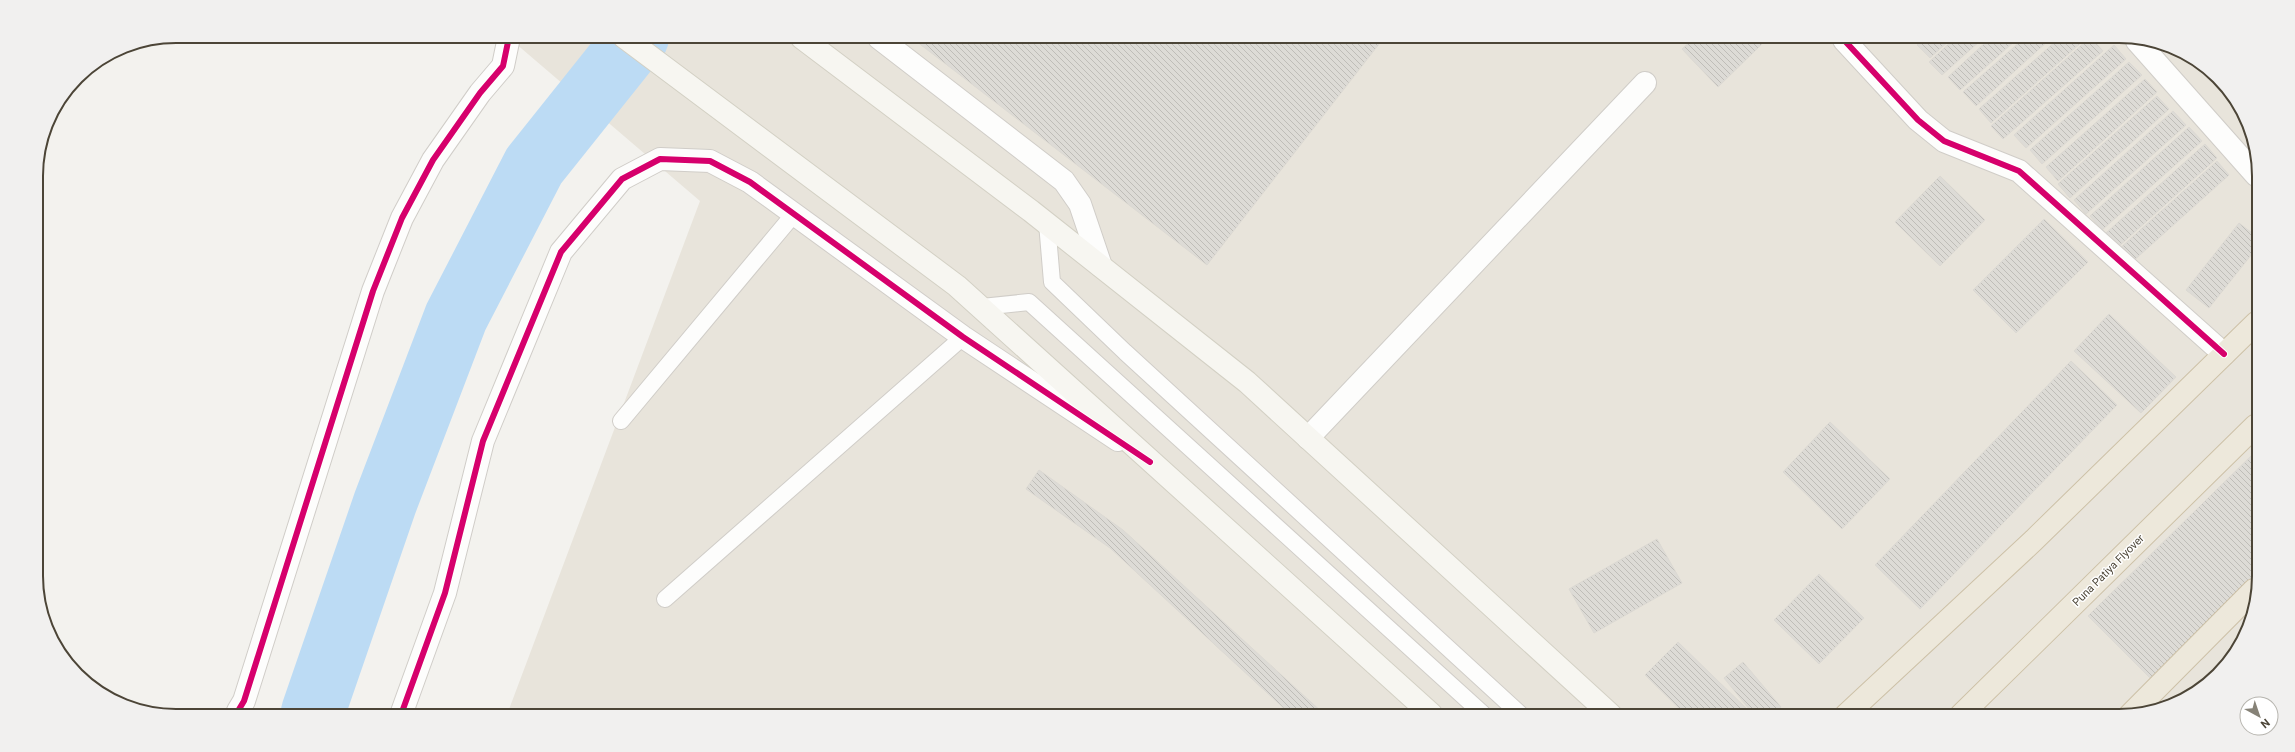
<svg xmlns="http://www.w3.org/2000/svg" width="2295" height="752" font-family="Roboto,sans-serif">
<style>
.residential{fill:#e8e4db}
.lines{fill:none;stroke-linecap:round;stroke-linejoin:round}
.river{stroke:#bcdbf4;stroke-width:64}
.building{fill:url(#building-back-hatch);stroke:#dcd9d3}
.lane-casing{stroke:#d0cdc8;stroke-width:18}
.street-casing{stroke:#d0cdc8;stroke-width:24}
.secondary-casing{stroke:#d3d0c4;stroke-width:24}
.highway-casing{stroke:#cdc1a7;stroke-width:24}
.lane{stroke:#fdfdfc;stroke-width:16}
.street{stroke:#fdfdfc;stroke-width:22}
.secondary{stroke:#f7f6f1;stroke-width:22}
.highway{stroke:#ede8db;stroke-width:22}
.cycleway-casing{stroke:#fff;stroke-width:8}
.cycleway{stroke:#d6006c;stroke-width:6}
.labels{text-anchor:middle;stroke-width:3;stroke-linejoin:round;paint-order:stroke}
.street-label{font-size:11px;fill:#4c4537;stroke:#fff}
.rim{fill:none;stroke:#4c4537;stroke-width:2}
</style>
<defs>
<pattern id="building-back-hatch" width="6" height="6" patternUnits="userSpaceOnUse"><rect width="6" height="6" fill="#dddbd6"/><path d="M-1 5l2 2M0 0l6 6M5-1l2 2" fill="none" stroke="#bfbdb8"/></pattern>
</defs>
<rect width="100%" height="100%" fill="#f3f2ee"/>
<!-- residential -->
<polygon class="residential" points="508,37 2155,41 2196,60 2224,84 2256,149 2254,612 2235,653 2204,687 2164,708 2128,716 508,712 700,201"/>
<g class="lines">
<!-- river -->
<polyline class="river" points="313,712 385,503 456,317 534,166 637,37"/>
</g>
<!-- building -->
<g class="building">
<polygon points="912,38 1383,39 1207,265"/>
<polygon points="1692,40 1766,40 1718,87 1682,49"/>
<polygon points="1922,40 1950,40 1930,58 1917,45"/>
<polygon points="1953,40 1981,40 1942,75 1929,62"/>
<polygon points="1988,40 2016,40 1960,90 1948,77"/>
<polygon points="2021,41 2048,41 1976,106 1963,92"/>
<polygon points="2056,41 2083,41 1991,123 1979,109"/>
<polygon points="2086,41 2094,41 2103,51 2003,139 1991,126"/>
<polygon points="2114,45 2126,59 2026,148 2014,135"/>
<polygon points="2180,52 2198,61 2193,66"/>
<polygon points="2129,62 2142,75 2042,164 2030,150"/>
<polygon points="2145,79 2157,92 2058,181 2046,167"/>
<polygon points="2157,96 2169,109 2070,198 2058,184"/>
<polygon points="2173,111 2186,125 2086,214 2074,200"/>
<polygon points="2189,127 2202,141 2102,230 2090,216"/>
<polygon points="2205,144 2217,158 2118,247 2106,233"/>
<polygon points="2217,161 2229,175 2130,264 2118,250"/>
<polygon points="1940,176 1985,220 1940,266 1895,222"/>
<polygon points="2044,219 2088,262 2016,333 1973,290"/>
<polygon points="2239,223 2256,236 2256,249 2209,308 2186,290"/>
<polygon points="2109,314 2176,377 2141,413 2074,351"/>
<polygon points="2071,361 2117,405 1920,609 1875,565"/>
<polygon points="1830,422 1890,479 1842,529 1783,472"/>
<polygon points="2255,452 2254,585 2155,683 2088,616"/>
<polygon points="1039,470 1123,530 1324,714 1290,714 1110,548 1026,489"/>
<polygon points="1657,539 1682,583 1594,633 1569,589"/>
<polygon points="1819,574 1864,618 1819,664 1774,620"/>
<polygon points="1678,642 1752,714 1686,715 1645,675"/>
<polygon points="1743,662 1781,707 1772,715 1754,715 1724,678"/>
</g>
<g class="lines">
<!-- lane casing -->
<g class="lane-casing">
<g id="lane">
<polyline points="1047,223 1052,282 1125,352 1520,714"/>
<polyline points="982,307 1029,302 1483,714"/>
<polyline points="621,421 794,214"/>
<polyline points="665,599 963,337"/>
</g>
</g>
<!-- street casing -->
<g class="street-casing">
<g id="street">
<polyline points="879,38 1064,181 1080,204 1101,266"/>
<polyline points="1844,40 1918,120 1944,141 2019,171 2224,354"/>
<polyline points="2137,41 2256,175"/>
<polyline points="1308,438 1645,83"/>
<polyline points="238,711 244,701 373,291 402,218 433,160 480,93 503,66 509,37"/>
<polyline points="402,712 445,593 483,441 561,252 622,179 660,159 710,161 750,182 963,337 1118,440"/>
</g>
</g>
<!-- secondary casing -->
<g class="secondary-casing">
<g id="secondary">
<polyline points="624,37 957,286 1431,714"/>
<polyline points="802,38 1031,211 1247,382 1611,715"/>
</g>
</g>
<!-- highway casing -->
<g class="highway-casing">
<g id="highway">
<polyline points="1846,715 2034,540 2256,323"/>
<polyline points="1961,715 2255,426"/>
<polyline points="2130,715 2254,590"/>
</g>
</g>
<!-- lane -->
<use href="#lane" class="lane"/>
<!-- street -->
<use href="#street" class="street"/>
<!-- secondary -->
<use href="#secondary" class="secondary"/>
<!-- highway -->
<use href="#highway" class="highway"/>
<!-- cycleway casing -->
<g class="cycleway-casing">
<g id="cycleway">
<polyline points="1844,40 1918,120 1944,141 2019,171 2224,354"/>
<polyline points="238,711 244,701 373,291 402,218 433,160 480,93 503,66 509,37"/>
<polyline points="402,712 445,593 483,441 561,252 622,179 660,159 710,161 750,182 963,337 1150,462"/>
</g>
</g>
<!-- cycleway -->
<use href="#cycleway" class="cycleway"/>
</g>
<g class="labels">
<!-- street labels -->
<g class="street-label">
<text transform="translate(2108 570) rotate(-45)" y="4">Puna Patiya Flyover</text>
</g>
</g>
<!-- crop -->
<path d="M0 0H2295V752H0ZM176 43H2119A133 133 0 0 1 2252 176V576A133 133 0 0 1 2119 709H176A133 133 0 0 1 43 576V176A133 133 0 0 1 176 43Z" fill="#f1f0ef" fill-rule="evenodd"/>
<path class="rim" d="M176 43H2119A133 133 0 0 1 2252 176V576A133 133 0 0 1 2119 709H176A133 133 0 0 1 43 576V176A133 133 0 0 1 176 43Z"/>
<!-- north arrow -->
<g transform="translate(2259 716) rotate(140)"><circle r="19" fill="#ffffff" stroke="#b7b5af"/>
<path d="M0-3L7 15L0 10L-7 15Z" fill="#868277"/>
<text y="-6" font-size="11" font-weight="bold" text-anchor="middle" fill="#4c4537">N</text>
</g>
</svg>
